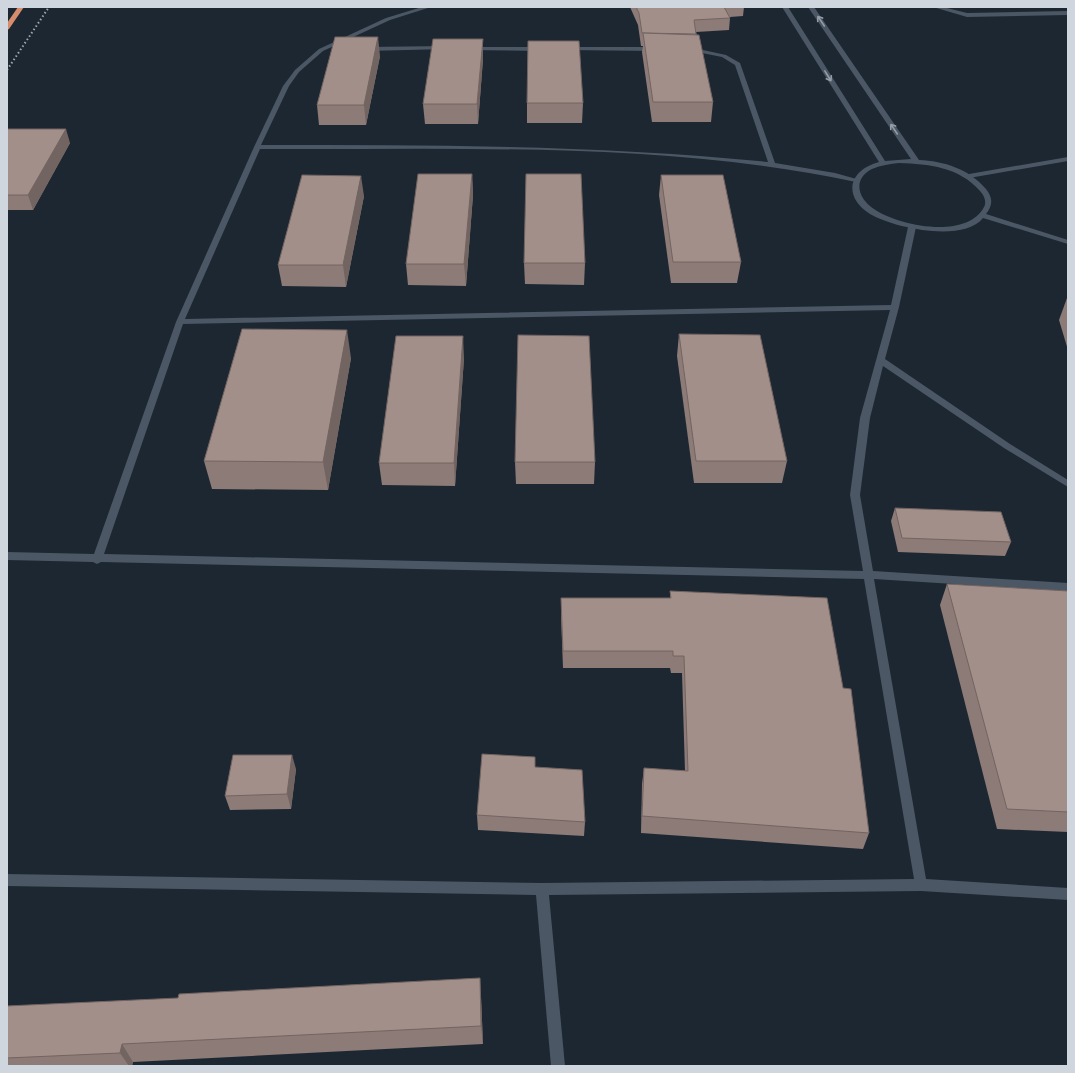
<svg xmlns="http://www.w3.org/2000/svg" width="1075" height="1073" font-family="Figtree,sans-serif">
<style>
.lines{fill:none;stroke-linecap:round;stroke-linejoin:round}
.minor{fill:#4b5764;fill-rule:evenodd}
.secondary{fill:#4b5764;fill-rule:evenodd}
.trunk{fill:#d68c6d;fill-rule:evenodd}
.rail{stroke:#a0a8b1;stroke-width:2;stroke-dasharray:1.5 2.5;stroke-linecap:butt}
.wall{fill:#8c7b77}
.shaded-wall{fill:#726461}
.building{fill:#a38f8a;stroke:#726461}
.oneway{stroke:#949da7}
</style>
<rect width="100%" height="100%" fill="#1d2732"/>
<g class="lines">
<!-- minor -->
<g class="minor">
<path d="M422,7H431L390,20L323,51L299,72L289,86L261,145C431,145 599,145 768,162L735,65L722,57L687,50V48L689,47L726,55L740,63L775,163L835,173L860,180L856,182C664,141 456,150 260,149L185,319L891,305L908,227L912,225H915L916,227L899,307L885,359L1010,444L1068,480V487L1004,448L883,366L870,418L860,495L873,571L1068,583V591L874,579L926,879L1068,888V900L921,891L549,895L565,1066H551L536,895L7,886V874L542,883L914,879L864,579L101,562L97,564L93,562L7,560V552L94,554L176,322L254,147L283,86L295,70L319,49L386,18ZM890,310L860,418L850,495L863,571L104,554L183,324Z"/>
<polygon points="933,7 943,7 967,13 1068,11 1068,15 967,17"/>
<polygon points="445,46 447,47 447,49 367,51 364,49 367,47"/>
<polygon points="469,47 541,47 544,49 541,51 467,50 466,49"/>
<polygon points="567,47 655,47 658,49 655,51 565,50 565,48"/>
<polygon points="1068,157 1068,161 969,178 965,176 969,174"/>
</g>
<!-- secondary -->
<path class="secondary" d="M782,7H788L885,161L911,159L808,7H814L919,160C944,161 969,169 986,189C993,198 993,205 986,214L1068,240V244L983,218C963,243 894,228 870,214C842,196 849,170 879,162ZM899,163C929,164 959,167 980,191C984,195 987,202 984,207C967,240 898,226 874,209C858,199 852,179 872,169C881,165 890,164 899,163Z"/>
<!-- trunk -->
<polygon class="trunk" points="18,7 24,7 9,29 7,30 7,23"/>
<!-- rail -->
<polyline class="rail" points="7,70 49,7"/>
</g>
<!-- wall -->
<g class="wall">
<polygon points="630,7 744,7 743,16 730,17 730,18 729,30 696,32 713,102 711,122 652,122 642,52 643,46 641,46 638,25"/>
<polygon points="380,56 366,125 319,125 317,105"/>
<polygon points="483,59 478,124 425,124 423,104"/>
<polygon points="527,103 583,103 582,123 527,123"/>
<polygon points="7,130 70,143 33,210 7,210"/>
<polygon points="472,174 473,195 466,286 408,285 406,264"/>
<polygon points="661,175 741,262 737,283 671,283 659,195"/>
<polygon points="364,196 346,287 282,286 278,265"/>
<polygon points="524,263 585,263 584,285 525,284"/>
<polygon points="1067,298 1068,298 1068,350 1059,320"/>
<polygon points="679,334 787,461 782,483 694,483 677,356"/>
<polygon points="351,358 328,490 212,489 204,461"/>
<polygon points="464,358 455,486 382,485 379,463"/>
<polygon points="515,462 595,462 594,484 516,484"/>
<polygon points="895,508 1011,542 1005,556 898,552 891,521"/>
<polygon points="947,584 1068,591 1068,832 997,829 940,605"/>
<polygon points="670,591 843,688 869,833 863,849 641,833 642,784 644,768 685,771 682,673 671,673 670,668 563,668 561,616 561,598 670,598"/>
<polygon points="535,767 585,822 584,836 478,830 477,815"/>
<polygon points="296,769 291,809 230,810 225,796"/>
<polygon points="481,997 483,1044 133,1062 132,1066 7,1066 7,1006"/>
</g>
<!-- shaded-wall -->
<g class="shaded-wall">
<polygon points="378,37 380,56 366,125 364,105"/>
<polygon points="483,39 483,59 478,124 477,104"/>
<polygon points="66,129 70,143 33,210 28,195"/>
<polygon points="472,174 473,195 466,286 464,264"/>
<polygon points="361,176 364,196 346,287 343,265"/>
<polygon points="347,330 351,358 328,490 323,462"/>
<polygon points="463,336 464,358 455,486 454,463"/>
<polygon points="292,755 296,769 291,809 287,794"/>
<polygon points="480,978 481,997 483,1044 481,1026"/>
<polygon points="122,1044 133,1062 132,1066 129,1066 120,1053"/>
</g>
<!-- building -->
<g class="building">
<polygon points="636,7 724,7 730,18 694,20 696,34 642,33 639,13"/>
<polygon points="643,33 699,35 713,102 653,102"/>
<polygon points="335,37 378,37 364,105 317,105"/>
<polygon points="433,39 483,39 477,104 423,104"/>
<polygon points="528,41 579,41 583,103 527,103"/>
<polygon points="7,129 66,129 28,195 7,195"/>
<polygon points="418,174 472,174 464,264 406,264"/>
<polygon points="526,174 581,174 585,263 524,263"/>
<polygon points="302,175 361,176 343,265 278,265"/>
<polygon points="661,175 723,175 741,262 673,262"/>
<polygon points="242,329 347,330 323,462 204,461"/>
<polygon points="679,334 760,335 787,461 696,461"/>
<polygon points="518,335 589,336 595,462 515,462"/>
<polygon points="396,336 463,336 454,463 379,463"/>
<polygon points="895,508 1001,512 1011,542 902,538"/>
<polygon points="947,584 1068,591 1068,812 1007,809"/>
<polygon points="670,591 827,598 843,688 851,689 869,833 642,816 644,768 688,771 684,656 673,656 673,651 563,651 561,598 671,598"/>
<polygon points="482,754 535,757 535,767 582,770 585,822 477,815"/>
<polygon points="233,755 292,755 287,794 225,796"/>
<polygon points="480,978 481,1026 122,1044 120,1053 7,1058 7,1006 178,998 179,994"/>
</g>
<!-- one-way arrows -->
<defs><path id="oneway-shaft" d="M-6 0H5M1.5-3L5.5 0L1.5 3" fill="none" stroke-width="1.6" stroke-linecap="round" stroke-linejoin="round"/></defs>
<g class="oneway">
<use href="#oneway-shaft" transform="translate(821 21) rotate(-124)"/>
<use href="#oneway-shaft" transform="translate(828 76) rotate(58)"/>
<use href="#oneway-shaft" transform="translate(894 129) rotate(-124)"/>
</g>
<!-- border -->
<rect width="1075" height="1073" fill="none" stroke="#cfd6de" stroke-width="16"/>
</svg>
